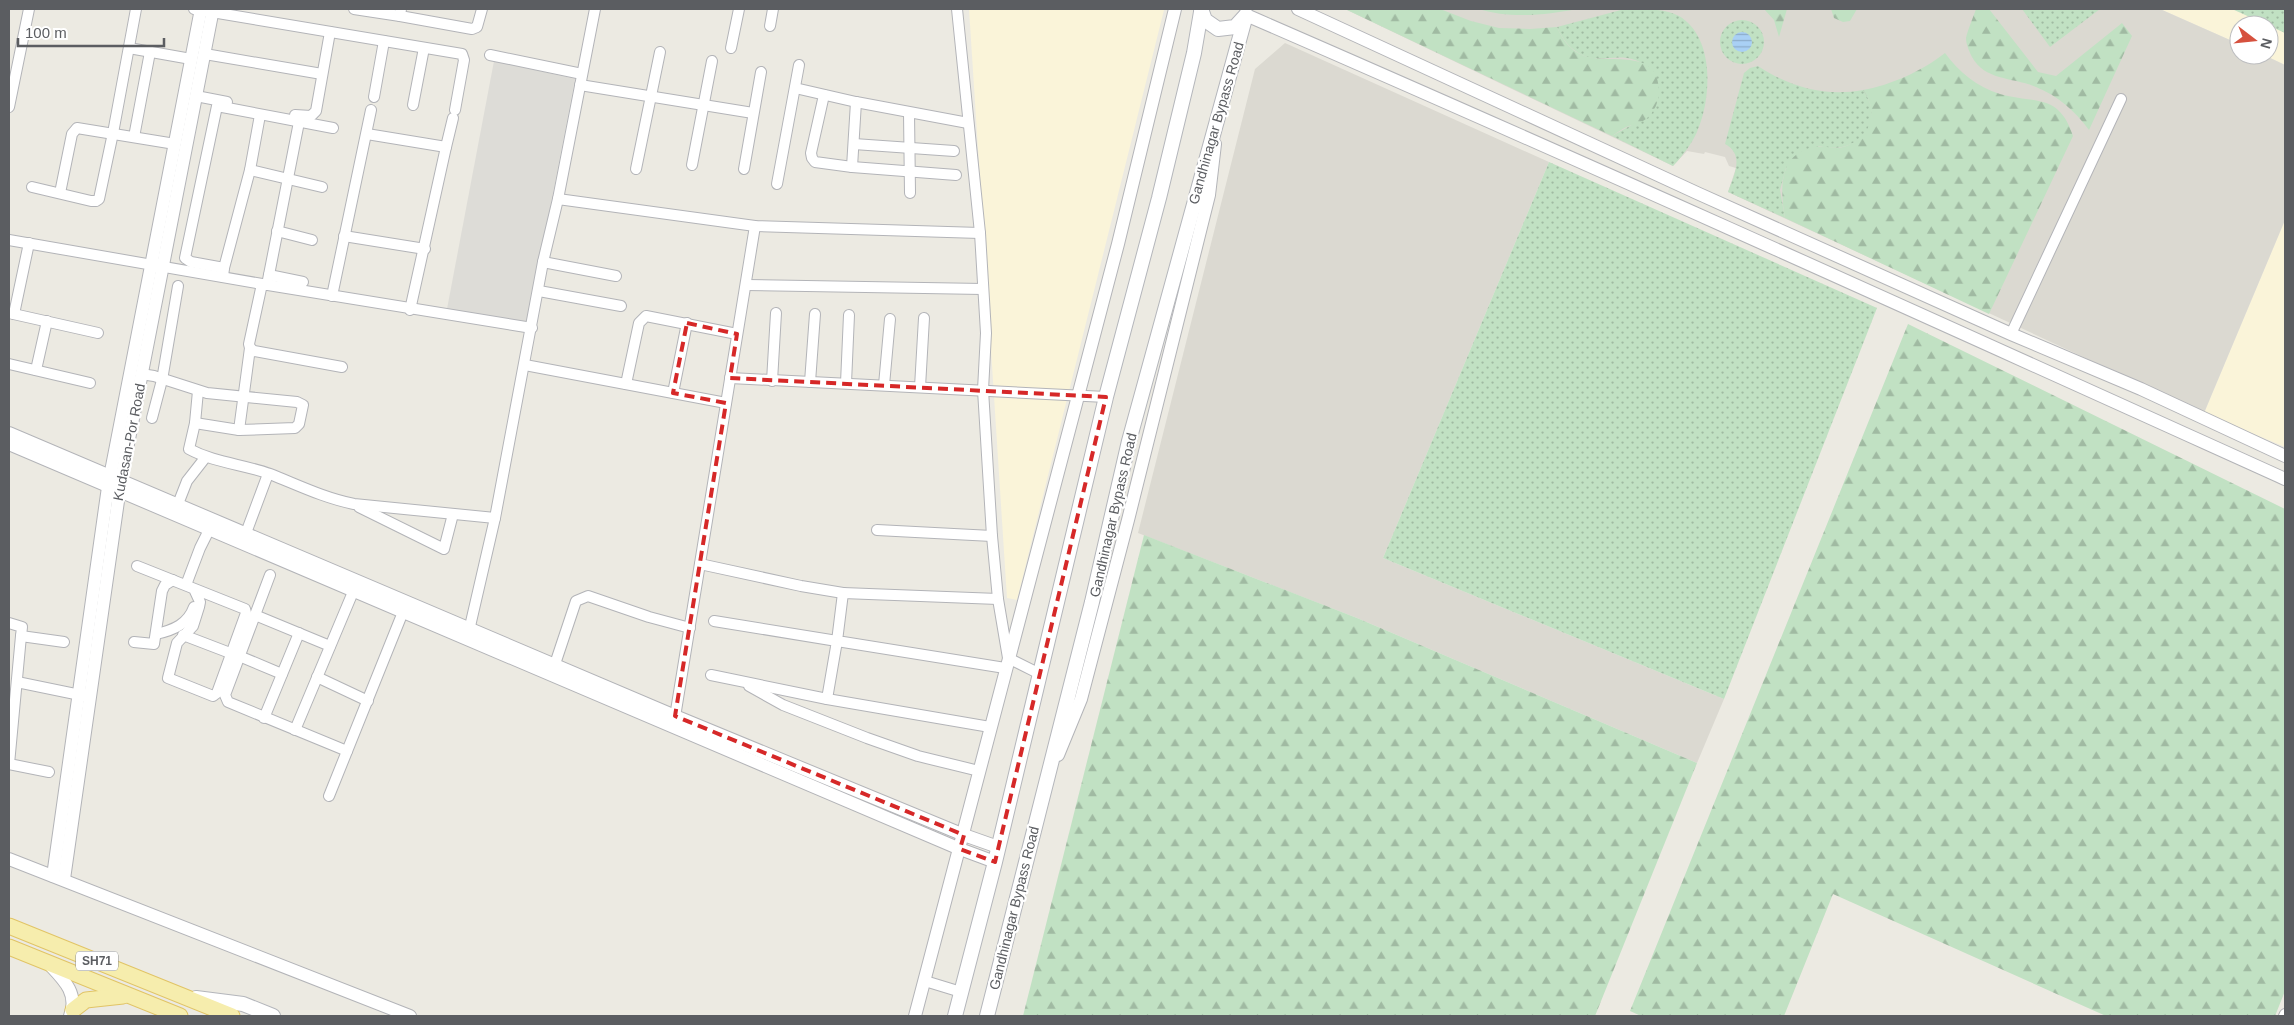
<svg xmlns="http://www.w3.org/2000/svg" width="2294" height="1025" font-family="Helvetica,sans-serif">
<style>
.commercial{fill:#faf4d9}
.industrial{fill:#dddcd7}
.education{fill:#dbd9d1}
.green{fill:url(#green-dots)}
.forest{fill:url(#forest-firs)}
.water{fill:url(#water-rules)}
.lines{fill:none;stroke-linecap:round;stroke-linejoin:round}
.minor-casing{stroke:#b3b4b8;stroke-width:12}
.tertiary-casing{stroke:#b3b4b8;stroke-width:14}
.secondary-casing{stroke:#b4b6bb;stroke-width:16}
.primary-casing{stroke:#e1c466;stroke-width:17}
.minor{stroke:#fff;stroke-width:10}
.tertiary{stroke:#fff;stroke-width:12}
.secondary{stroke:#fff;stroke-width:14}
.primary{stroke:#f6edad;stroke-width:15}
.marked{fill:none;stroke:#d62828;stroke-width:4;stroke-dasharray:10 6;stroke-linejoin:round}
.labels{text-anchor:middle;stroke-width:4.5;stroke-linejoin:round;paint-order:stroke}
.shield{fill:#fff;stroke:#8c8e90;stroke-width:1}
.shield-label{font-size:12px;font-weight:bold;fill:#5b5d61}
.street-label{font-size:14px;fill:#5b5d61;stroke:#fff}
</style>
<defs>
<pattern id="green-dots" width="8" height="8" patternUnits="userSpaceOnUse" patternTransform="scale(1.25)"><rect width="8" height="8" fill="#c1e1c3"/><path d="M2 2h.1M6 6h.1" fill="none" stroke="#a0baa2" stroke-width="1.8" stroke-linecap="round"/></pattern>
<pattern id="forest-firs" width="22" height="20" patternUnits="userSpaceOnUse" patternTransform="scale(1.25)"><rect width="22" height="20" fill="#c1e1c3"/><path d="M5 1l3.5 6h-7zM16 11l3.5 6h-7z" fill="#a0baa2"/></pattern>
<pattern id="water-rules" width="6" height="5" patternUnits="userSpaceOnUse" patternTransform="scale(1.25)"><rect width="6" height="5" fill="#a9d0f5"/><path d="M0 2.5h6" fill="none" stroke="#8dacca"/></pattern>
</defs>
<rect width="100%" height="100%" fill="#eceae2"/>
<!-- commercial -->
<g class="commercial">
<polygon points="969,9 1164,10 1017,600 1007,598"/>
<polygon points="2160,9 2285,9 2285,65 2264,55 2269,55 2269,25 2239,25 2239,44"/>
<polygon points="2285,220 2285,447 2204,413"/>
</g>
<!-- industrial -->
<polygon class="industrial" points="494,61 575,79 528,322 447,309"/>
<!-- education -->
<g class="education">
<polygon points="1345,9 2160,9 2239,44 2239,55 2264,55 2285,65 2285,220 2204,413 1728,192 1736,168 1729,166 1725,157 1705,152 1704,154 1687,151 1673,166"/>
<polygon points="1285,43 1549,162 1383,558 1724,699 1697,763 1357,618 1138,533 1255,69"/>
</g>
<!-- green -->
<g class="green">
<path d="M1634,9C1649,9 1666,9 1679,16C1715,37 1712,99 1697,132C1691,145 1683,155 1673,166L1612,136C1635,122 1666,113 1656,80C1652,67 1640,60 1627,58C1611,56 1597,62 1582,55C1570,49 1562,39 1557,27L1621,10Z"/>
<polygon points="2022,9 2100,9 2050,47"/>
<polygon points="2232,9 2285,9 2285,33"/>
<circle cx="1742" cy="42" r="22"/>
<path d="M1758,66C1790,87 1825,97 1863,90C1888,124 1856,156 1819,146L1786,168L1780,190L1785,218L1728,192C1734,175 1745,155 1725,144L1744,73L1750,68Z"/>
<polygon points="1549,162 1877,308 1724,699 1383,558"/>
</g>
<!-- forest -->
<g class="forest">
<path d="M1345,9H1440L1471,21L1499,28L1530,29L1557,27C1562,39 1570,50 1582,55C1607,66 1659,45 1659,92C1659,102 1654,112 1646,119C1641,123 1635,124 1629,126C1623,128 1617,133 1612,136Z"/>
<path d="M1479,9H1478H1577C1546,15 1509,19 1479,9Z"/>
<polygon points="1764,9 1787,9 1779,37 1774,20"/>
<polygon points="1831,9 1857,9 1850,21 1843,22 1834,18"/>
<path d="M1976,9H1989L2038,72L2056,76L2122,23L2132,36L2089,130C2075,111 2058,96 2036,87C2013,77 1985,81 1972,57C1969,51 1966,44 1966,38C1968,29 1973,18 1976,9Z"/>
<path d="M1945,53C1959,72 1977,87 2000,94C2034,104 2059,92 2073,136L1989,314L1785,218C1780,190 1778,152 1816,147C1825,145 1833,150 1843,147C1870,139 1880,113 1863,90C1891,85 1922,71 1945,53Z"/>
<polygon points="1908,324 2285,509 2285,991 2275,1016 2106,1016 1833,894 1784,1016 1641,1016 1630,1011"/>
<polygon points="1144,535 1357,618 1697,763 1595,1016 1023,1016"/>
</g>
<!-- water -->
<circle class="water" cx="1742" cy="42" r="10"/>
<g class="lines">
<!-- minor casing -->
<g class="minor-casing">
<g id="minor">
<polyline points="194,9 462,54 464,60 455,110"/>
<polyline points="354,9 400,16"/>
<polyline points="401,9 400,16 472,29 477,27 482,9"/>
<polyline points="957,9 980,233 986,333 983,390 992,536 998,599 1008,658 1040,674"/>
<polyline points="770,26 773,9"/>
<polyline points="129,48 191,59"/>
<polyline points="731,48 739,9"/>
<polyline points="205,54 322,74"/>
<polyline points="490,55 582,74"/>
<polyline points="580,85 753,113"/>
<polyline points="795,88 856,102 968,123"/>
<polyline points="824,95 811,153 812,158 815,162 852,167 956,175"/>
<polyline points="196,96 227,102"/>
<polyline points="374,97 384,41"/>
<polyline points="413,105 424,48"/>
<polyline points="9,107 29,9"/>
<polyline points="909,113 910,193"/>
<polyline points="260,115 250,170 322,187"/>
<polyline points="295,115 311,116 316,111 330,32"/>
<polyline points="367,134 446,147 410,310"/>
<polyline points="134,137 150,52"/>
<polyline points="854,144 954,151"/>
<polyline points="446,147 453,118"/>
<polyline points="692,165 712,61"/>
<polyline points="852,167 856,102"/>
<polyline points="636,169 660,52"/>
<polyline points="744,169 761,72"/>
<polyline points="777,184 799,65"/>
<polyline points="32,187 91,201 96,201 99,199 113,133 136,9"/>
<polyline points="60,193 72,134 77,128 175,144"/>
<polyline points="558,199 595,9"/>
<polyline points="277,231 312,240"/>
<polyline points="344,236 425,249"/>
<polyline points="9,240 262,284 532,328"/>
<polyline points="543,262 616,276"/>
<polyline points="224,268 250,170"/>
<polyline points="269,275 303,282"/>
<polyline points="223,277 224,268 191,262 185,258 217,106 333,128"/>
<polyline points="267,285 299,122"/>
<polyline points="746,285 983,289"/>
<polyline points="539,291 621,306"/>
<polyline points="332,296 371,110"/>
<polyline points="9,313 98,333"/>
<polyline points="14,314 29,243"/>
<polyline points="2011,334 2121,99"/>
<polyline points="250,348 254,351 342,367"/>
<polyline points="9,364 90,383"/>
<polyline points="525,365 726,403"/>
<polyline points="36,370 47,321"/>
<polyline points="141,374 154,376 207,393 297,402 303,405 299,424 295,428 239,430 195,423"/>
<polyline points="730,378 1106,397"/>
<polyline points="772,381 776,313"/>
<polyline points="810,382 815,314"/>
<polyline points="846,383 849,315"/>
<polyline points="626,384 639,323 646,316 737,334"/>
<polyline points="884,385 890,319"/>
<polyline points="920,387 924,318"/>
<path d="M198,391L195,423L189,449C215,463 243,464 270,474C298,485 324,498 354,504L495,518"/>
<polyline points="673,393 687,323"/>
<polyline points="152,418 162,380 178,286"/>
<polyline points="239,430 250,348 249,344 262,284"/>
<polyline points="178,504 187,481 205,458"/>
<polyline points="359,507 444,549 453,514"/>
<polyline points="877,530 992,536"/>
<polyline points="246,533 268,474"/>
<polyline points="700,564 801,586 843,593"/>
<polyline points="137,566 245,609 246,613 217,693 213,696 168,678 177,643 193,626 199,607 200,602 194,589"/>
<polyline points="270,575 225,695 228,702 347,751"/>
<polyline points="186,585 200,548 209,530"/>
<polyline points="998,599 843,593 837,641 1005,668"/>
<polyline points="255,615 330,646"/>
<polyline points="714,621 837,641 827,699"/>
<polyline points="9,623 22,627 21,636"/>
<path d="M156,634C174,630 188,624 194,607"/>
<polyline points="183,635 230,653"/>
<polyline points="468,635 495,518 543,262 558,199 755,226 980,233"/>
<polyline points="134,642 154,644 162,591 165,585 173,580"/>
<polyline points="239,656 282,674"/>
<polyline points="555,664 576,601 588,596 649,617 690,628"/>
<polyline points="711,675 827,699 990,727"/>
<polyline points="317,677 368,701"/>
<polyline points="17,682 85,696"/>
<polyline points="749,686 783,705 867,738 918,756 979,771"/>
<polyline points="264,718 299,633"/>
<polyline points="674,723 755,226"/>
<polyline points="295,730 353,592"/>
<polyline points="49,772 9,764 21,636 64,642"/>
<polyline points="329,796 405,607"/>
<polyline points="925,981 961,992"/>
<polyline points="2284,1016 2285,1014"/>
</g>
</g>
<!-- tertiary casing -->
<g class="tertiary-casing">
<g id="tertiary">
<polyline points="1298,9 1697,193 2011,334 2141,389 2285,456"/>
<path d="M1246,15C1594,166 1940,323 2285,479"/>
<polyline points="9,433 675,716 964,835 998,847"/>
<polyline points="9,444 960,849 995,862"/>
<polyline points="1058,755 1081,699 1128,520 1209,195 1215,144"/>
<polyline points="9,859 410,1016"/>
<polyline points="53,876 108,487 201,9"/>
<polyline points="64,879 121,480 213,9"/>
<path d="M48,963C63,979 79,993 70,1016"/>
<polyline points="915,1016 1118,244 1175,9"/>
</g>
</g>
<!-- secondary casing -->
<g class="secondary-casing">
<g id="secondary">
<polyline points="1201,9 1205,20 1218,29 1235,27 1246,15"/>
<polyline points="196,998 243,1004 273,1016"/>
<polyline points="955,1016 995,862 1106,397 1159,198 1194,53 1201,12"/>
<polyline points="987,1016 1092,602 1129,441 1246,15"/>
</g>
</g>
<!-- primary casing -->
<g class="primary-casing">
<g id="primary">
<polyline points="9,926 232,1016"/>
<polyline points="9,947 180,1016"/>
<polyline points="73,1010 86,1000 123,996"/>
</g>
</g>
<!-- minor -->
<use href="#minor" class="minor"/>
<!-- tertiary -->
<use href="#tertiary" class="tertiary"/>
<!-- secondary -->
<use href="#secondary" class="secondary"/>
<!-- primary -->
<use href="#primary" class="primary"/>
</g>
<!-- marked area -->
<path class="marked" d="M687,323L737,334L730,378L1106,397L995,862L960,849L964,835L675,716L726,403L673,393Z"/>
<g class="labels">
<!-- shield labels -->
<rect class="shield" x="76" y="951.5" width="42" height="19" rx="4"/>
<g class="shield-label">
<text x="97" y="965">SH71</text>
</g>
<!-- street labels -->
<g class="street-label">
<text transform="translate(1216 123) rotate(-74)" y="5">Gandhinagar Bypass Road</text>
<text transform="translate(129 442) rotate(-79)" y="5">Kudasan-Por Road</text>
<text transform="translate(1113 515) rotate(-77)" y="5">Gandhinagar Bypass Road</text>
<text transform="translate(1014 908) rotate(-76)" y="5">Gandhinagar Bypass Road</text>
</g>
</g>
<!-- border -->
<rect width="2294" height="1025" fill="none" stroke="#5b5d61" stroke-width="20"/>
<!-- north arrow -->
<g transform="translate(2254 40) rotate(106)"><circle r="24" fill="#ffffff" stroke="#bdbec0"/>
<path d="M0-4L9 19L0 12L-9 19Z" fill="#d6513e"/>
<text y="-8" font-size="14" font-weight="bold" text-anchor="middle" fill="#5b5d61">N</text>
</g>
<!-- scale -->
<path d="M18 38v8h146v-8" fill="none" stroke="#5b5d61" stroke-width="2.5"/>
<text x="25" y="38" font-size="15" fill="#5b5d61" stroke="#ffffff" stroke-width="4" paint-order="stroke">100 m</text>
</svg>
